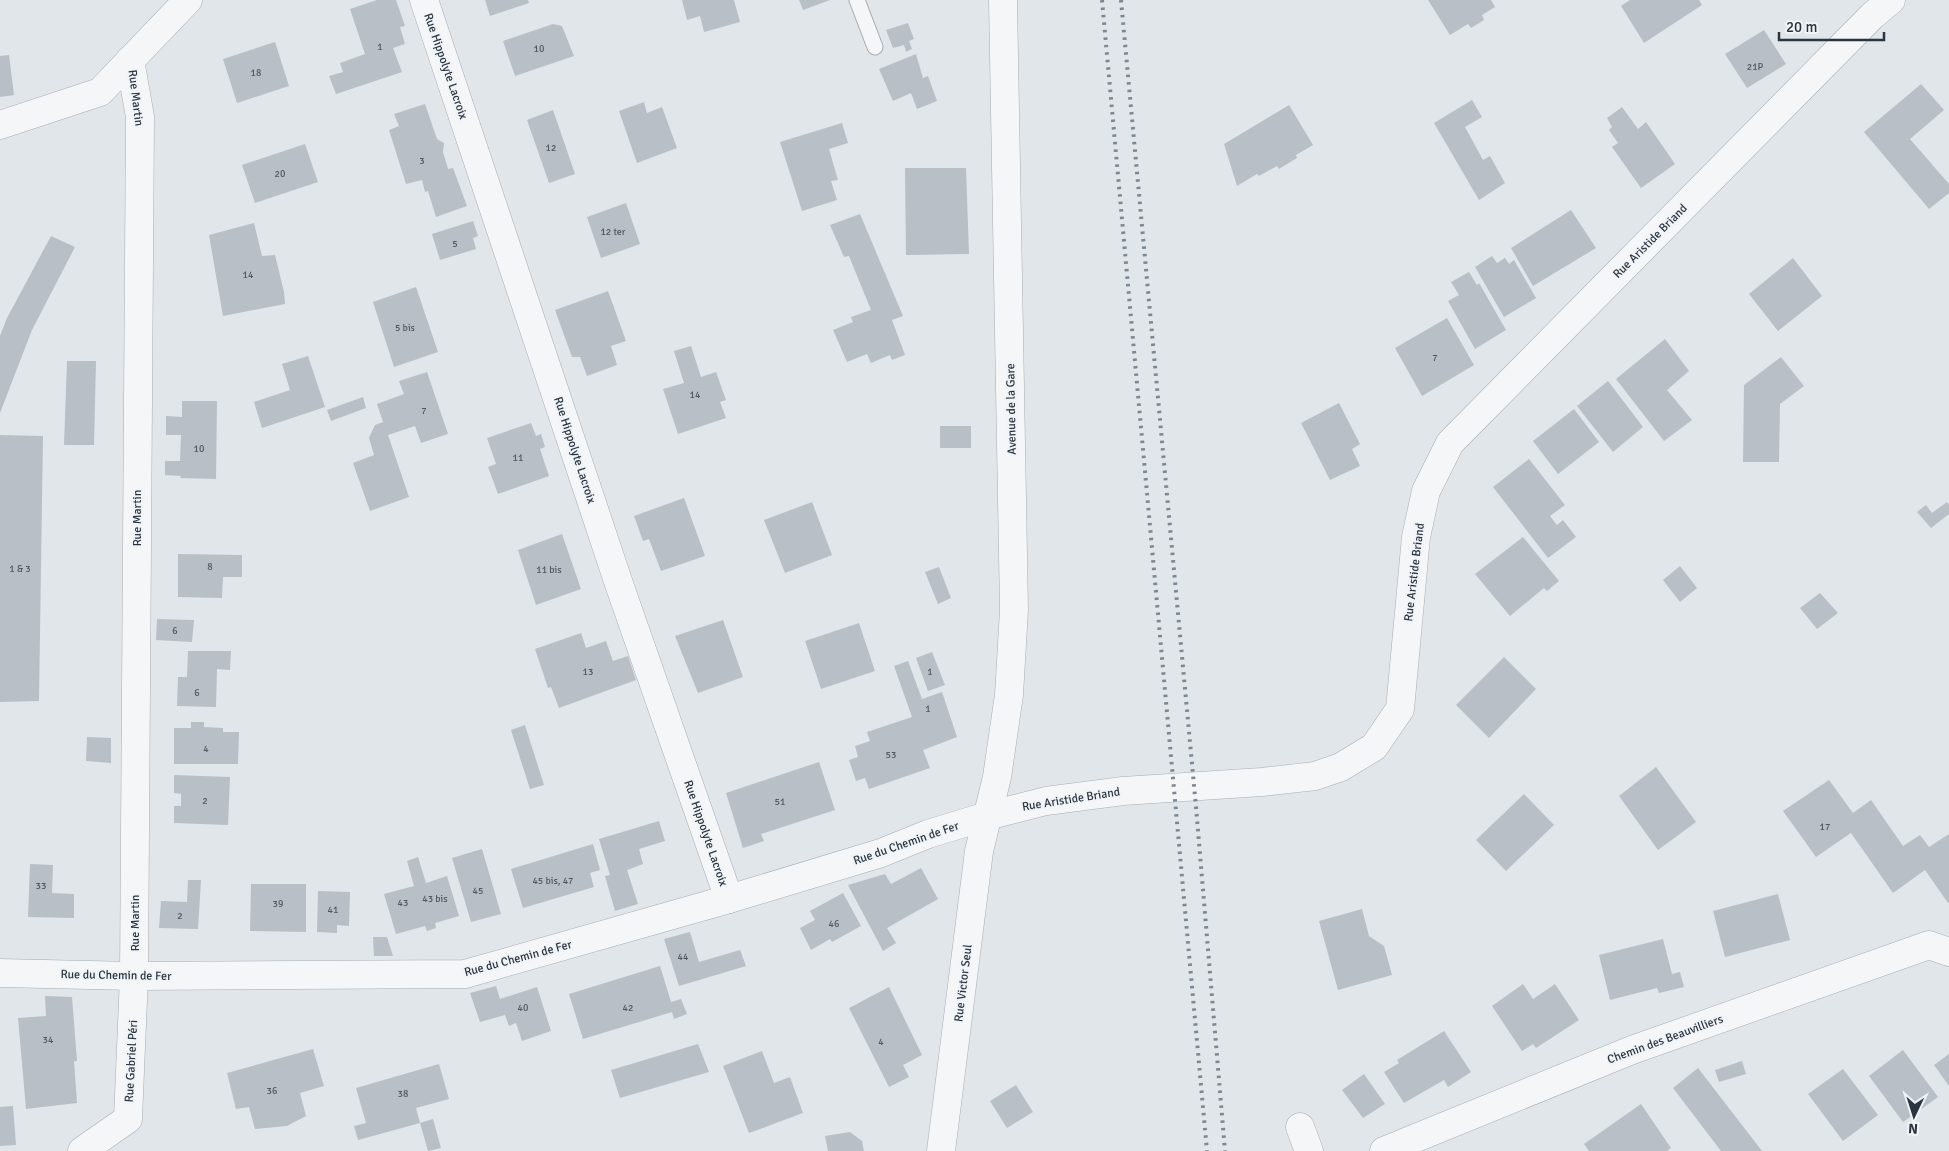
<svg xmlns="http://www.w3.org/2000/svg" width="1949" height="1151" font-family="Signika,sans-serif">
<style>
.building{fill:#b9bfc7}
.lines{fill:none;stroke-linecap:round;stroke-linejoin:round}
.service-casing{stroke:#a6adb4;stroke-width:17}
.minor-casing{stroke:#a6adb4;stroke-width:29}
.service{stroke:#f4f6f8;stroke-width:15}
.minor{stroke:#f4f6f8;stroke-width:28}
.rail{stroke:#7b8793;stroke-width:4;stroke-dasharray:2.5 5;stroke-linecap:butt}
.labels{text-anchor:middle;stroke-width:4;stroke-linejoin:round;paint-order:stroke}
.number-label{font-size:10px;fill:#4e5862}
.street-label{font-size:12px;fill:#2a3541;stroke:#f1f4f7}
</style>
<rect width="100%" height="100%" fill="#e1e6ea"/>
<!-- building -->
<g class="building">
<polygon points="377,0 396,0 405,26 400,27 405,44 393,48 402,72 336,94 329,76 343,72 340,63 365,54 350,9"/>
<polygon points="485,0 528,0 529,3 490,16"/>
<polygon points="682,0 734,0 740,22 704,32 700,16 687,20"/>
<polygon points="799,0 830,0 803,10"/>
<polygon points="1428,0 1491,0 1495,7 1482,15 1484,20 1471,28 1468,24 1450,35"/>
<polygon points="1630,0 1699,0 1702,5 1644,43 1621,6"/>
<polygon points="908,23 914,39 909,41 912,49 906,52 904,45 893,48 886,30"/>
<polygon points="553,24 562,26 574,56 515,76 503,41"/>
<polygon points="1764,30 1786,64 1747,88 1725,54"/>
<polygon points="275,42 289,86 237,103 223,59"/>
<polygon points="916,54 923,78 928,76 937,101 917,109 911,93 893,101 879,69"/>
<polygon points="9,55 14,95 0,97 0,56"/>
<polygon points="1921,84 1944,110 1910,139 1949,184 1949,193 1929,209 1864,132"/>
<polygon points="1472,100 1482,117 1465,127 1483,160 1490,156 1505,183 1479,200 1434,123"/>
<polygon points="644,102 647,113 662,107 677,148 637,163 619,111"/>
<polygon points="425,104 437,139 444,143 443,152 448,169 453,168 467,206 436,217 428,191 425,192 422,180 406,184 389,130 399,126 394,114"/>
<polygon points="1289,105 1313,145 1296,155 1297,158 1279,169 1277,166 1259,176 1257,174 1237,186 1224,144"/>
<polygon points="1622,107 1638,129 1646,122 1675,164 1641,188 1612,147 1618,143 1609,130 1612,127 1607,118"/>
<polygon points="553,110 575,174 549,183 527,120"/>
<polygon points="842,123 848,143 829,149 838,180 831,181 837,200 802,211 780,142"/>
<polygon points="305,144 318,182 255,203 242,165"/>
<polygon points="905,168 966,168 969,254 906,255"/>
<polygon points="626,203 640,244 601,258 587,217"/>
<polygon points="1571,210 1596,248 1533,286 1511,248"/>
<polygon points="860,214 903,316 892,320 905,355 892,360 890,355 871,363 867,354 847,362 833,330 853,322 851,317 871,310 849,256 844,257 830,225"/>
<polygon points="473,221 478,236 473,238 476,249 440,260 432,234"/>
<polygon points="254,223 262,256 275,255 284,292 285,304 223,316 209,235"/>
<polygon points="51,236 75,247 32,330 0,413 0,336 7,318"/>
<polygon points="1492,256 1497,263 1505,258 1509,264 1514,260 1536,298 1504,317 1475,267"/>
<polygon points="1793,258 1822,296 1778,331 1749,294"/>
<polygon points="1469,272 1477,285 1479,283 1506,330 1475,349 1448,301 1459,295 1451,282"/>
<polygon points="416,287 438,352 394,367 373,302"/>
<polygon points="608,291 626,341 611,346 617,365 587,376 580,357 572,357 555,310"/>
<polygon points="1447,318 1474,365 1422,396 1395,348"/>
<polygon points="1665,339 1689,371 1667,390 1692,420 1664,441 1616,379"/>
<polygon points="691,346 701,377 716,372 726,400 720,402 726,418 678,434 663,389 684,383 674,351"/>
<polygon points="308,356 325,407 262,428 254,402 290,390 282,364"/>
<polygon points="1781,357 1804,386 1780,404 1779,462 1743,462 1744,385"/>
<polygon points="67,361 96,361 94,445 64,445"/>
<polygon points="427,372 448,434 421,443 415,426 388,435 409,497 370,511 353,463 374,455 369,438 375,425 383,422 377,404 404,394 399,381"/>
<polygon points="1608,381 1643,427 1613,452 1577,406"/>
<polygon points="363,397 366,408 331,421 327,410"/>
<polygon points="182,401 217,401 216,479 180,478 181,476 165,475 165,461 180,461 181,435 166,435 166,416 182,417"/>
<polygon points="1339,403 1360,444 1352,449 1360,466 1330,480 1301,423"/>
<polygon points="1574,409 1599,442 1558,474 1533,441"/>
<polygon points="531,423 536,436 541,434 545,447 540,449 549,476 498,494 488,467 496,464 487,438"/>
<rect x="940" y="426" width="31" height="22"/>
<polygon points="0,435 43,436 39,701 0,702"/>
<polygon points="1529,459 1565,505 1550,516 1557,525 1563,520 1576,537 1548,558 1493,487"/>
<polygon points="684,498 705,556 661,571 649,539 643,541 634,516"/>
<polygon points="812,502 832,555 785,573 764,520"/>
<polygon points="1947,502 1949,505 1949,514 1931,528 1917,512 1926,505 1932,513"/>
<polygon points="562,534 581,589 536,605 518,550"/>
<polygon points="1523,537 1559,581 1547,591 1544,588 1510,616 1475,574"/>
<polygon points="178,554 242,555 242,577 223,577 222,598 178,597"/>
<polygon points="1680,566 1697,588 1680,602 1663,580"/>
<polygon points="939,567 951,598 938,604 925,572"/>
<polygon points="1820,593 1838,613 1817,629 1800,608"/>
<polygon points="157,619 194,620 192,642 156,640"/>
<polygon points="723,620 743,677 698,693 675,636"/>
<polygon points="859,623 875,671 821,689 805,641"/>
<polygon points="581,633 586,648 606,641 613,661 628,656 636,680 559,708 551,687 548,688 535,649"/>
<polygon points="188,651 231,651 230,670 217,669 216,707 177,706 178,677 187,677"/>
<polygon points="932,652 945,685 928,691 916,658"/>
<polygon points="1504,657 1536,689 1489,738 1456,705"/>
<polygon points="908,661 922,699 942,692 957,737 923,750 930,768 869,789 865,778 856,781 849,760 858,757 855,746 870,741 867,732 912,717 894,666"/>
<polygon points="191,722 204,722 204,727 223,728 223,732 239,732 238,764 174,764 174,728 191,728"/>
<polygon points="525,725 544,785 530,789 511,730"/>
<polygon points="87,737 111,738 111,763 86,761"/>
<polygon points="819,762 835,810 761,834 764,841 743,848 726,793"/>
<polygon points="1656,767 1696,822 1658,850 1619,796"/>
<polygon points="174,775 230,777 228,825 174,823 174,806 181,806 181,794 174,793"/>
<polygon points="1829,780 1853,813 1871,800 1903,846 1920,835 1929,847 1949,834 1949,902 1948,903 1925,870 1893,893 1851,833 1816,857 1783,811"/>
<polygon points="1524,794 1554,825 1506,871 1476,840"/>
<polygon points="659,821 665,841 639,849 643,864 627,870 638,904 615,911 605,876 610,875 599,839"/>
<polygon points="593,844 600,870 590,873 594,887 523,908 511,869"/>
<polygon points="482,849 501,914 471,922 452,858"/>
<polygon points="418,857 426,883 447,876 459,916 435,923 436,928 427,931 425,926 396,934 384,894 414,886 407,861"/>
<polygon points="30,864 53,865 52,893 74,894 74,918 28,917"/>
<polygon points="921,868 938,899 887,928 896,943 883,951 848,885 885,874 891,884"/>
<polygon points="188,880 201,880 198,929 159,928 161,901 187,902"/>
<polygon points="251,884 306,884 306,932 250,931"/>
<polygon points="318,891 350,892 349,926 337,925 337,933 317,932"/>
<polygon points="843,893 861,926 832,942 830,939 811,950 800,928 815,920 810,911"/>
<polygon points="1778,894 1790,940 1725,957 1713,911"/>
<polygon points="1362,909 1369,936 1384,946 1392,975 1338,990 1319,921"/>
<polygon points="690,932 699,962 740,950 746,966 679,986 664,939"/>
<polygon points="373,937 387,937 393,956 374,956"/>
<polygon points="1663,939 1672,974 1680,972 1684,987 1659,993 1657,988 1610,1000 1599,955"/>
<polygon points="660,966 671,1002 681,999 687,1014 674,1019 672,1012 583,1039 569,994"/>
<polygon points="1523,984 1533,999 1555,984 1579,1020 1536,1048 1533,1044 1522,1051 1492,1006"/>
<polygon points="496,986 500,999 537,987 551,1031 522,1041 516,1023 509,1026 505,1015 480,1022 470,993"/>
<polygon points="889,987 922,1055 903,1065 909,1077 889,1087 849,1008"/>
<polygon points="45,996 72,997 77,1061 74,1061 77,1103 26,1109 18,1018 46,1016"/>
<polygon points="1444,1031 1471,1072 1448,1087 1444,1080 1404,1103 1384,1072 1399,1063 1397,1060"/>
<polygon points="698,1044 709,1072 620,1098 611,1070"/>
<polygon points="313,1049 324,1086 300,1093 306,1116 287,1126 255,1129 249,1107 236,1109 227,1073"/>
<polygon points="1903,1050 1938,1097 1903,1122 1869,1076"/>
<polygon points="762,1051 774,1083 790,1077 803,1113 749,1133 723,1066"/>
<polygon points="1949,1054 1949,1086 1934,1065"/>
<polygon points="1742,1061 1746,1074 1719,1082 1715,1070"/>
<polygon points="439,1064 449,1099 416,1108 420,1123 358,1140 354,1126 366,1123 356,1088"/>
<polygon points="1698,1068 1762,1151 1721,1151 1673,1088"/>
<polygon points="1843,1069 1878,1115 1843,1141 1808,1094"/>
<polygon points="1364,1074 1385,1104 1363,1118 1342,1090"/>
<polygon points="1016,1085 1033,1112 1007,1128 990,1101"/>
<polygon points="1641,1104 1671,1148 1667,1151 1589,1151 1584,1144"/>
<polygon points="13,1106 16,1145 0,1146 0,1107"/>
<polygon points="433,1119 441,1148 428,1151 420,1123"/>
<polygon points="850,1132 862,1141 864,1151 828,1151 825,1136"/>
</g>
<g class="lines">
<!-- service casing -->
<g class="service-casing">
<polyline id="service" points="857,0 875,47"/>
</g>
<!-- minor casing -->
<g class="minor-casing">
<g id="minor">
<polyline points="424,0 619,584 729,899"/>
<polyline points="0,125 100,92 188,0"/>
<polyline points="0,973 134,976 465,974 729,899 881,853 928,834 987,816 1046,801 1123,791 1262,782 1315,776 1341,767 1374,747 1400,709 1416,537 1426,491 1450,443 1872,16 1891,0"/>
<polyline points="1300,1127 1309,1151"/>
<polyline points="82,1151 128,1119 134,976 140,117 130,60"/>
<polyline points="941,1151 979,851 997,777 1009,695 1014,610 1003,0"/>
<polyline points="1384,1151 1632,1050 1929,945 1949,952"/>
</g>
</g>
<!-- service -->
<use href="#service" class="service"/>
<!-- minor -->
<use href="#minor" class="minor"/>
<!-- rail -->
<g class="rail">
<polyline points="1102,0 1207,1151"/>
<polyline points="1121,0 1196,807 1225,1151"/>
</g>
</g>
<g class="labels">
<!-- number labels -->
<g class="number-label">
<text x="380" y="50">1</text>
<text x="539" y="52">10</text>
<text x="1755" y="70">21P</text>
<text x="256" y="76">18</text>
<text x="551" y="151">12</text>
<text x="422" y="164">3</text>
<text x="280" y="177">20</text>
<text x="613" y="235">12 ter</text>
<text x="455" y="247">5</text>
<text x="248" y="278">14</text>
<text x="405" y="331">5 bis</text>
<text x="1435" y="361">7</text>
<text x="695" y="398">14</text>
<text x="424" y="414">7</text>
<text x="199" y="452">10</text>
<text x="518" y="461">11</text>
<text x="210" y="570">8</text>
<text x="20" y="572">1 &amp; 3</text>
<text x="549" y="573">11 bis</text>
<text x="175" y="634">6</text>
<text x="588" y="675">13</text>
<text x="930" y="675">1</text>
<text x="197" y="696">6</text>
<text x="928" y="712">1</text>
<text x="206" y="752">4</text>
<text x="891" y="758">53</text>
<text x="205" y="804">2</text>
<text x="780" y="805">51</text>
<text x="1825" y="830">17</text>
<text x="553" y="884">45 bis, 47</text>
<text x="41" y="889">33</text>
<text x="478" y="894">45</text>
<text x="435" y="902">43 bis</text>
<text x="403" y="906">43</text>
<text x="278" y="907">39</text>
<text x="333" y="913">41</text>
<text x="180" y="919">2</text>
<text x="834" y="927">46</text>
<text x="683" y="960">44</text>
<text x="523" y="1011">40</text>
<text x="628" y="1011">42</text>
<text x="48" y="1043">34</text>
<text x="881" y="1045">4</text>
<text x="272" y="1094">36</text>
<text x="403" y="1097">38</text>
</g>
<!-- street labels -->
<g class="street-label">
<text transform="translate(446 66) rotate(71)" y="4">Rue Hippolyte Lacroix</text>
<text transform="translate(136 98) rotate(83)" y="4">Rue Martin</text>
<text transform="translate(1650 241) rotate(-45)" y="4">Rue Aristide Briand</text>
<text transform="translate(1011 409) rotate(-91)" y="4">Avenue de la Gare</text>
<text transform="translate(575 450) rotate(72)" y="4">Rue Hippolyte Lacroix</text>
<text transform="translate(137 518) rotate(-90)" y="4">Rue Martin</text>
<text transform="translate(1414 572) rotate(-83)" y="4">Rue Aristide Briand</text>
<text transform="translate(1071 799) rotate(-9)" y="4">Rue Aristide Briand</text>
<text transform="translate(706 833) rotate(71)" y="4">Rue Hippolyte Lacroix</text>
<text transform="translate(906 843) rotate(-19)" y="4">Rue du Chemin de Fer</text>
<text transform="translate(135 923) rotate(-90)" y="4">Rue Martin</text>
<text transform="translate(518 958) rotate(-15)" y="4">Rue du Chemin de Fer</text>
<text transform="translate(116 975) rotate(1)" y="4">Rue du Chemin de Fer</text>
<text transform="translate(963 983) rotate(-83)" y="4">Rue Victor Seul</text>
<text transform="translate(1665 1039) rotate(-20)" y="4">Chemin des Beauvilliers</text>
<text transform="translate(131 1061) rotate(-87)" y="4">Rue Gabriel Péri</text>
</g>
</g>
<!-- north arrow -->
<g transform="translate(1914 1116) rotate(184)" stroke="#f1f4f7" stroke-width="4" paint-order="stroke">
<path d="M0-4L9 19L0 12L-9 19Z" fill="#2a3541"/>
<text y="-8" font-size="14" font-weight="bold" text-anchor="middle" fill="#2a3541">N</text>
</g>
<!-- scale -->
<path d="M1779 32v8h105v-8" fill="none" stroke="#2a3541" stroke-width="2.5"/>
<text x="1786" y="32" font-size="15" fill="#2a3541" stroke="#f1f4f7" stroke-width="4" paint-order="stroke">20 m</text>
</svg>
